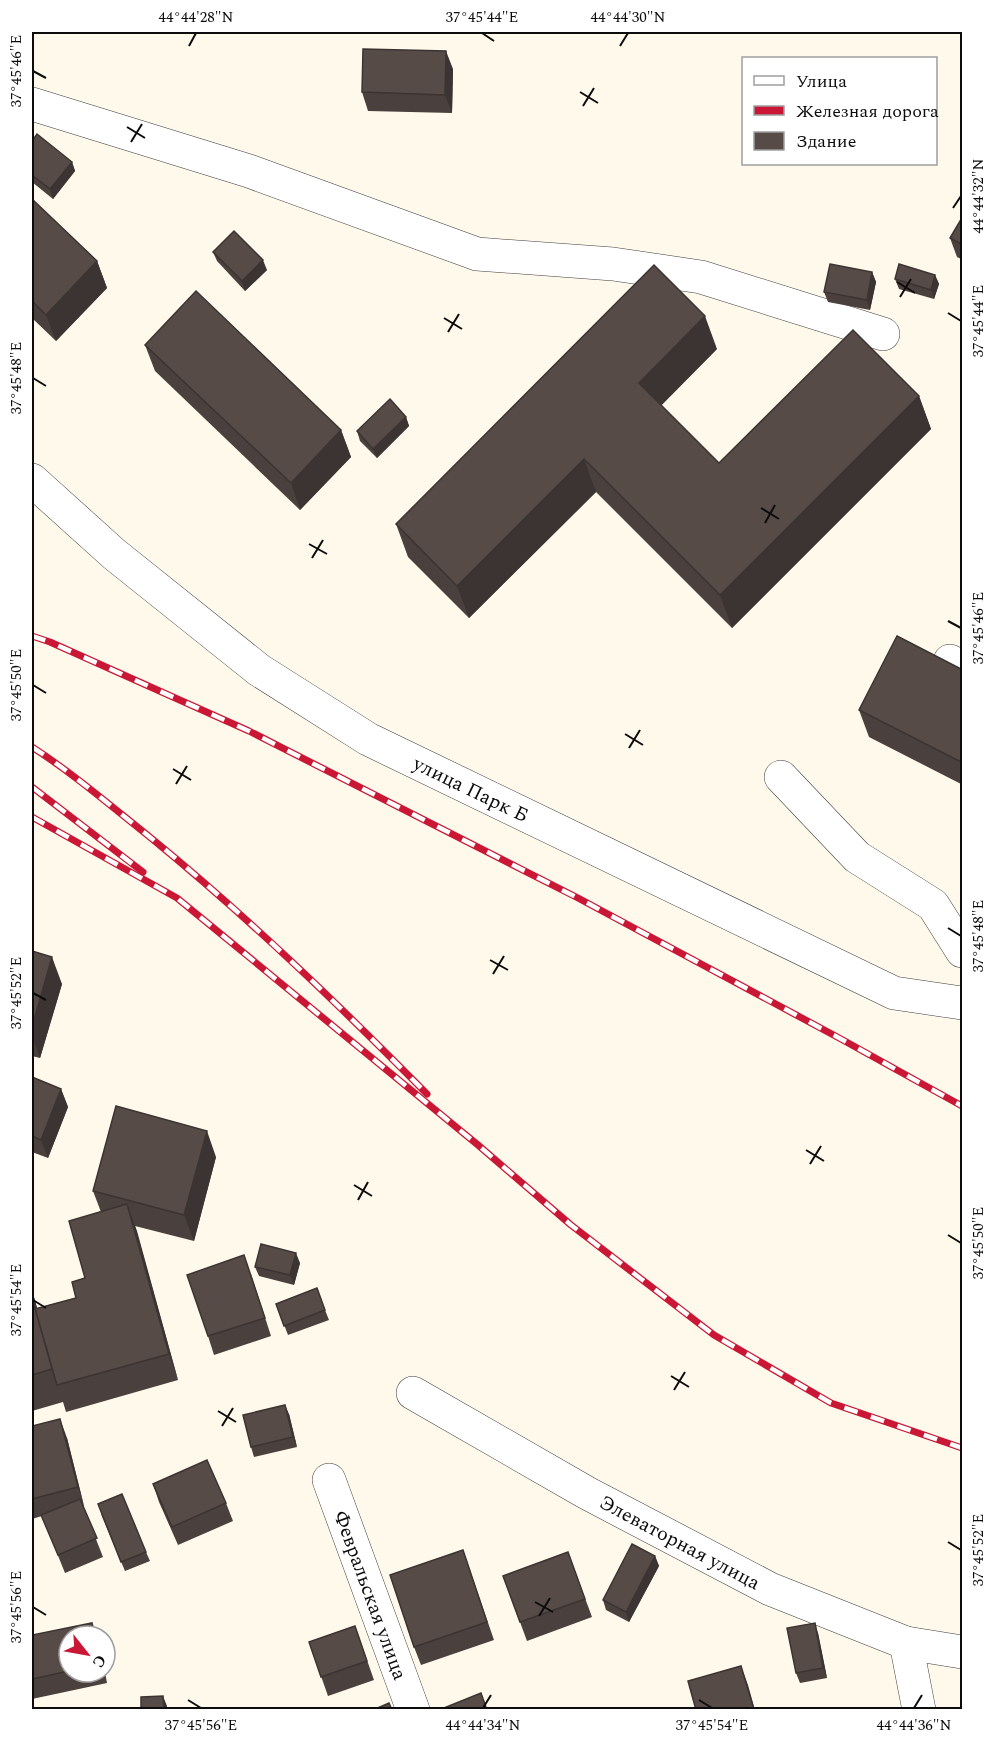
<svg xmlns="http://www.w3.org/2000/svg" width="994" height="1741" font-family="Spectral,serif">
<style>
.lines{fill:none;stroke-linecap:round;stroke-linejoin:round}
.minor-casing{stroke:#3f3f3f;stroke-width:34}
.minor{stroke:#fff;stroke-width:33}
.rail-casing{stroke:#c91735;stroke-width:7}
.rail{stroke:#fff;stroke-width:4.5;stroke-dasharray:14;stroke-linecap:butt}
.wall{fill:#4a403d}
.shaded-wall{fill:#3c3432}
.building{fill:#564b47;stroke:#3c3432;stroke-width:1.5}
.ticks{fill:none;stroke:#0c0c0c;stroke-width:2}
.labels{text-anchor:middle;stroke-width:6;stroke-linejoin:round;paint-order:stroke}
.street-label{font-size:20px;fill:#0c0c0c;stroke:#fff}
.neatline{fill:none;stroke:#0c0c0c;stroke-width:2}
.ticks-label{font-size:15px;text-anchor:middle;fill:#0c0c0c}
</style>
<rect width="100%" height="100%" fill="#fff9eb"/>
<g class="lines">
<!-- minor casing -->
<g class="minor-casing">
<g id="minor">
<polyline points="32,104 249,171 477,254 613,264 701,277 883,334"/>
<polyline points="32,480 114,554 259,670 368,739 894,993 962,1003"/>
<polyline points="950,661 962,668"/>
<polyline points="781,777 857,857 933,905 962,951"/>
<polyline points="413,1393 587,1493 770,1589 906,1643 962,1652"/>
<polyline points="329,1480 413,1710"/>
<polyline points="906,1643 919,1710"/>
</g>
</g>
<!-- minor -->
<use href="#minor" class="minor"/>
<!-- rail casing -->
<g class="rail-casing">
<g id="rail">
<polyline points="32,636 50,642 249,731 578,898 841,1039 962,1106"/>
<path d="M32,747C74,774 112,807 151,838C249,918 338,1004 427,1094"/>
<polyline points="32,787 143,872"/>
<polyline points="32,817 177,898 478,1145 571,1225 714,1335 831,1403 962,1448"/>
</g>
</g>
<!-- rail -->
<use href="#rail" class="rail"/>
</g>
<!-- wall -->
<g class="wall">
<polygon points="453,69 452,113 368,111 362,92"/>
<polygon points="32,141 72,162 75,171 53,199 32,182"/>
<polygon points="32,199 97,261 107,288 56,341 32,318"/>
<polygon points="963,216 963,260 957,257 950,238"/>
<polygon points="213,252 267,270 245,291 217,261"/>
<polygon points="872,272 876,282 870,310 828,302 824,292"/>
<polygon points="935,275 939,284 934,299 899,289 895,279"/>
<polygon points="145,345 341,430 351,457 300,510 155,371"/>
<polygon points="717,349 661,405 719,463 919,396 931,429 732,628 596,492 469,618 408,557 396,524"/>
<polygon points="406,417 409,426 377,458 360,441 357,431"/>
<polygon points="963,670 963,785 869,737 859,710"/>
<polygon points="32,951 62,984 40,1058 32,1056"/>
<polygon points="32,1077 61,1089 68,1107 48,1158 32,1152"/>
<polygon points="216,1157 194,1241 135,1226 178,1380 66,1412 63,1402 32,1411 32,1290 37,1308 76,1298 85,1278 101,1212 93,1191"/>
<polygon points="300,1263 294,1285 259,1276 255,1267"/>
<polygon points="251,1274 271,1336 214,1355 208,1336"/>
<polygon points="276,1304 325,1310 329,1320 288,1335"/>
<polygon points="289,1414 297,1447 254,1457 251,1447"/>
<polygon points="32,1426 67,1438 84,1506 83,1506 103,1557 65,1573 42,1516 32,1519"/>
<polygon points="153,1484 226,1503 233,1521 178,1545 159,1502"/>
<polygon points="101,1514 146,1552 150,1561 125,1571"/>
<polygon points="463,1550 494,1640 421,1665 414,1647"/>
<polygon points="568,1552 592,1617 527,1641 503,1576"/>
<polygon points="655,1556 659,1566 629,1622 606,1610 603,1600"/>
<polygon points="355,1626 374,1680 328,1696 309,1642"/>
<polygon points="818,1633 827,1678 800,1683 796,1673"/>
<polygon points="32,1635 69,1636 69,1672 105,1672 107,1683 32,1699"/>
</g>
<!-- shaded-wall -->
<g class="shaded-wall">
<polygon points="446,51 453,69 452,113 445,95"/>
<polygon points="72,162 75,171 53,199 50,189"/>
<polygon points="263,260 267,270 245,291 242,281"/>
<polygon points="97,261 107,288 56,341 46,315"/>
<polygon points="872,272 876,282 870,310 867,300"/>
<polygon points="935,275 939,284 934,299 931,290"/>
<polygon points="705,316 717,349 651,416 639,383"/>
<polygon points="919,396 931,429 732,628 720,595"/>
<polygon points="406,417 409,426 377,458 373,449"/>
<polygon points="341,430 351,457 300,510 291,483"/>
<polygon points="584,459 596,492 469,618 457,586"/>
<polygon points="52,957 62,984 40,1058 32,1036 32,1027"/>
<polygon points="61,1089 68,1107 48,1158 41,1140"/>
<polygon points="207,1131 216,1157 194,1241 184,1215"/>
<polygon points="127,1204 137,1231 178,1380 169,1354"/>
<polygon points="296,1253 300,1263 294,1285 290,1275"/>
<polygon points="32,1290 59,1385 57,1385 52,1369 32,1298"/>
<polygon points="285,1405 289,1414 297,1447 293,1437"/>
<polygon points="60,1419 67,1438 84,1506 78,1487"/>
<polygon points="655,1556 659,1566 629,1622 626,1612"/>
<polygon points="815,1623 818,1633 827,1678 823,1668"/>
<polygon points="741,1666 748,1685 755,1710 754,1710"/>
<polygon points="163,1696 167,1706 167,1710 164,1710"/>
</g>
<!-- building -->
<g class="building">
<polygon points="363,49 446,51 445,95 362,92"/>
<polygon points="37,134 72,162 50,189 32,175 32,141"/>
<polygon points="32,199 97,261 46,315 32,301"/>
<polygon points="963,216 963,245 950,238"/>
<polygon points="234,231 263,260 242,281 213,252"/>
<polygon points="830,264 872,272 867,300 824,292"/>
<polygon points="899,264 935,275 931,290 895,279"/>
<polygon points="654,265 705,316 639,383 719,463 853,330 919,396 720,595 584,459 457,586 396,524"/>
<polygon points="196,291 341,430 291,483 145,345"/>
<polygon points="390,399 406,417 373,449 357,431"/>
<polygon points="897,636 963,670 963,763 859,710"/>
<polygon points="32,951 52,957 32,1027"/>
<polygon points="32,1077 61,1089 41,1140 32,1136"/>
<polygon points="116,1106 207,1131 184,1215 93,1191"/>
<polygon points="127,1204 169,1354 57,1385 35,1309 76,1298 72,1282 85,1278 69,1221"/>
<polygon points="261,1244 296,1253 290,1275 255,1267"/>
<polygon points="244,1255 265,1318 208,1336 187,1275"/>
<polygon points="317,1288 325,1310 284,1326 276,1304"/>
<polygon points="32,1298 52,1369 32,1375"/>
<polygon points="285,1405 293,1437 251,1447 243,1415"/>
<polygon points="60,1419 78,1487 32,1499 32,1426"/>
<polygon points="207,1460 226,1503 172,1527 153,1484"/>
<polygon points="122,1494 146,1552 121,1562 98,1504"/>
<polygon points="80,1499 97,1538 58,1555 41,1515"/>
<polygon points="632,1544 655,1556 626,1612 603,1600"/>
<polygon points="463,1550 487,1622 414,1647 390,1575"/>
<polygon points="568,1552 585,1599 520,1622 503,1576"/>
<polygon points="92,1623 95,1636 69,1636 69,1671 32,1679 32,1635"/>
<polygon points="815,1623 823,1668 796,1673 787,1628"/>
<polygon points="355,1626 367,1661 321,1677 309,1642"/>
<polygon points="741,1666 754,1710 696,1710 688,1681"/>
<polygon points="481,1693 487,1710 439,1710"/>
<polygon points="163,1696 164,1710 141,1710 141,1697"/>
<polygon points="389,1703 392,1710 373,1710"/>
</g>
<!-- ticks -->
<path class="ticks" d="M482,33L494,41M189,46L196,33M620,46L628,33M33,71L46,78M580,92L598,103M583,106L594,88M127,127L145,138M131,142L142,124M953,208L961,196M897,282L915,293M900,297L911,279M948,313L961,321M444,318L462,329M448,332L459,314M33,378L46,386M761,508L779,519M765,523L775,505M309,544L327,554M312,558L323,540M948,621L961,628M33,685L46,693M625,734L643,745M629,748L640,730M173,769L191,780M176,784L187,766M948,928L961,936M490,960L508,970M493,974L504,956M33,993L46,1000M806,1150L824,1161M810,1164L821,1146M354,1185L372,1196M358,1200L368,1182M948,1235L961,1243M33,1300L46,1308M671,1376L689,1387M674,1390L685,1372M218,1411L236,1422M222,1426L233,1408M948,1542L961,1550M535,1602L553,1612M33,1607L46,1615M539,1616L550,1598M188,1700L201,1708M699,1700L712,1708M483,1708L491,1695M914,1708L922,1695"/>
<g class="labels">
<!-- street labels -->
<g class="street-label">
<text transform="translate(471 789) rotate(26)" y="7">улица Парк Б</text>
<text transform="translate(680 1542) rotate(28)" y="7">Элеваторная улица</text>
<text transform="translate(371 1595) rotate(70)" y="7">Февральская улица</text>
</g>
</g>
<!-- border -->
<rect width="994" height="1741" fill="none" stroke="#ffffff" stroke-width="66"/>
<!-- legend -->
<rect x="742" y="57" width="195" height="108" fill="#ffffff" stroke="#9e9e9e" stroke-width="1.5"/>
<rect x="754" y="76" width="30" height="9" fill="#ffffff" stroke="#9e9e9e" stroke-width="1.5"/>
<text x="796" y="87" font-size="18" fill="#0c0c0c">Улица</text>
<rect x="754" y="106" width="30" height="9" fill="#c91735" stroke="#9e9e9e" stroke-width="1.5"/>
<text x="796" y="117" font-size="18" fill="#0c0c0c">Железная дорога</text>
<rect x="754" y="132" width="30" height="18" fill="#564b47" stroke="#9e9e9e" stroke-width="1.5"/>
<text x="796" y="147" font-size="18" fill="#0c0c0c">Здание</text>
<!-- north arrow -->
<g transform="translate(87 1654) rotate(121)"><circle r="28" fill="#ffffff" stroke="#9e9e9e" stroke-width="1.5"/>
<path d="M0-4.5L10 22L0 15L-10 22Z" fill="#c91735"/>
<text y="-9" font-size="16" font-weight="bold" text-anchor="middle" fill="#0c0c0c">С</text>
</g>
<rect x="33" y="33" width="928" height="1675" class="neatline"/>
<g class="ticks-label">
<text x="196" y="22">44°44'28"N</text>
<text x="482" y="22">37°45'44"E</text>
<text x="628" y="22">44°44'30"N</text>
<text transform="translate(16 71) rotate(-90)" y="5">37°45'46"E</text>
<text transform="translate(978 196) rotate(-90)" y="5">44°44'32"N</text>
<text transform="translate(978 321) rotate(-90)" y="5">37°45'44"E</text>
<text transform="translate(16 378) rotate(-90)" y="5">37°45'48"E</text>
<text transform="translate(978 628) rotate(-90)" y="5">37°45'46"E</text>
<text transform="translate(16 685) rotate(-90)" y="5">37°45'50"E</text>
<text transform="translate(978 936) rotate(-90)" y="5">37°45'48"E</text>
<text transform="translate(16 993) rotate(-90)" y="5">37°45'52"E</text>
<text transform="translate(978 1243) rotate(-90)" y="5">37°45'50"E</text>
<text transform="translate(16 1300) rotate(-90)" y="5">37°45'54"E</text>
<text transform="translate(978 1550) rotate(-90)" y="5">37°45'52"E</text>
<text transform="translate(16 1607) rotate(-90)" y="5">37°45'56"E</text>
<text x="201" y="1730">37°45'56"E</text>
<text x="483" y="1730">44°44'34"N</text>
<text x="712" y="1730">37°45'54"E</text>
<text x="914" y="1730">44°44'36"N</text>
</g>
</svg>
